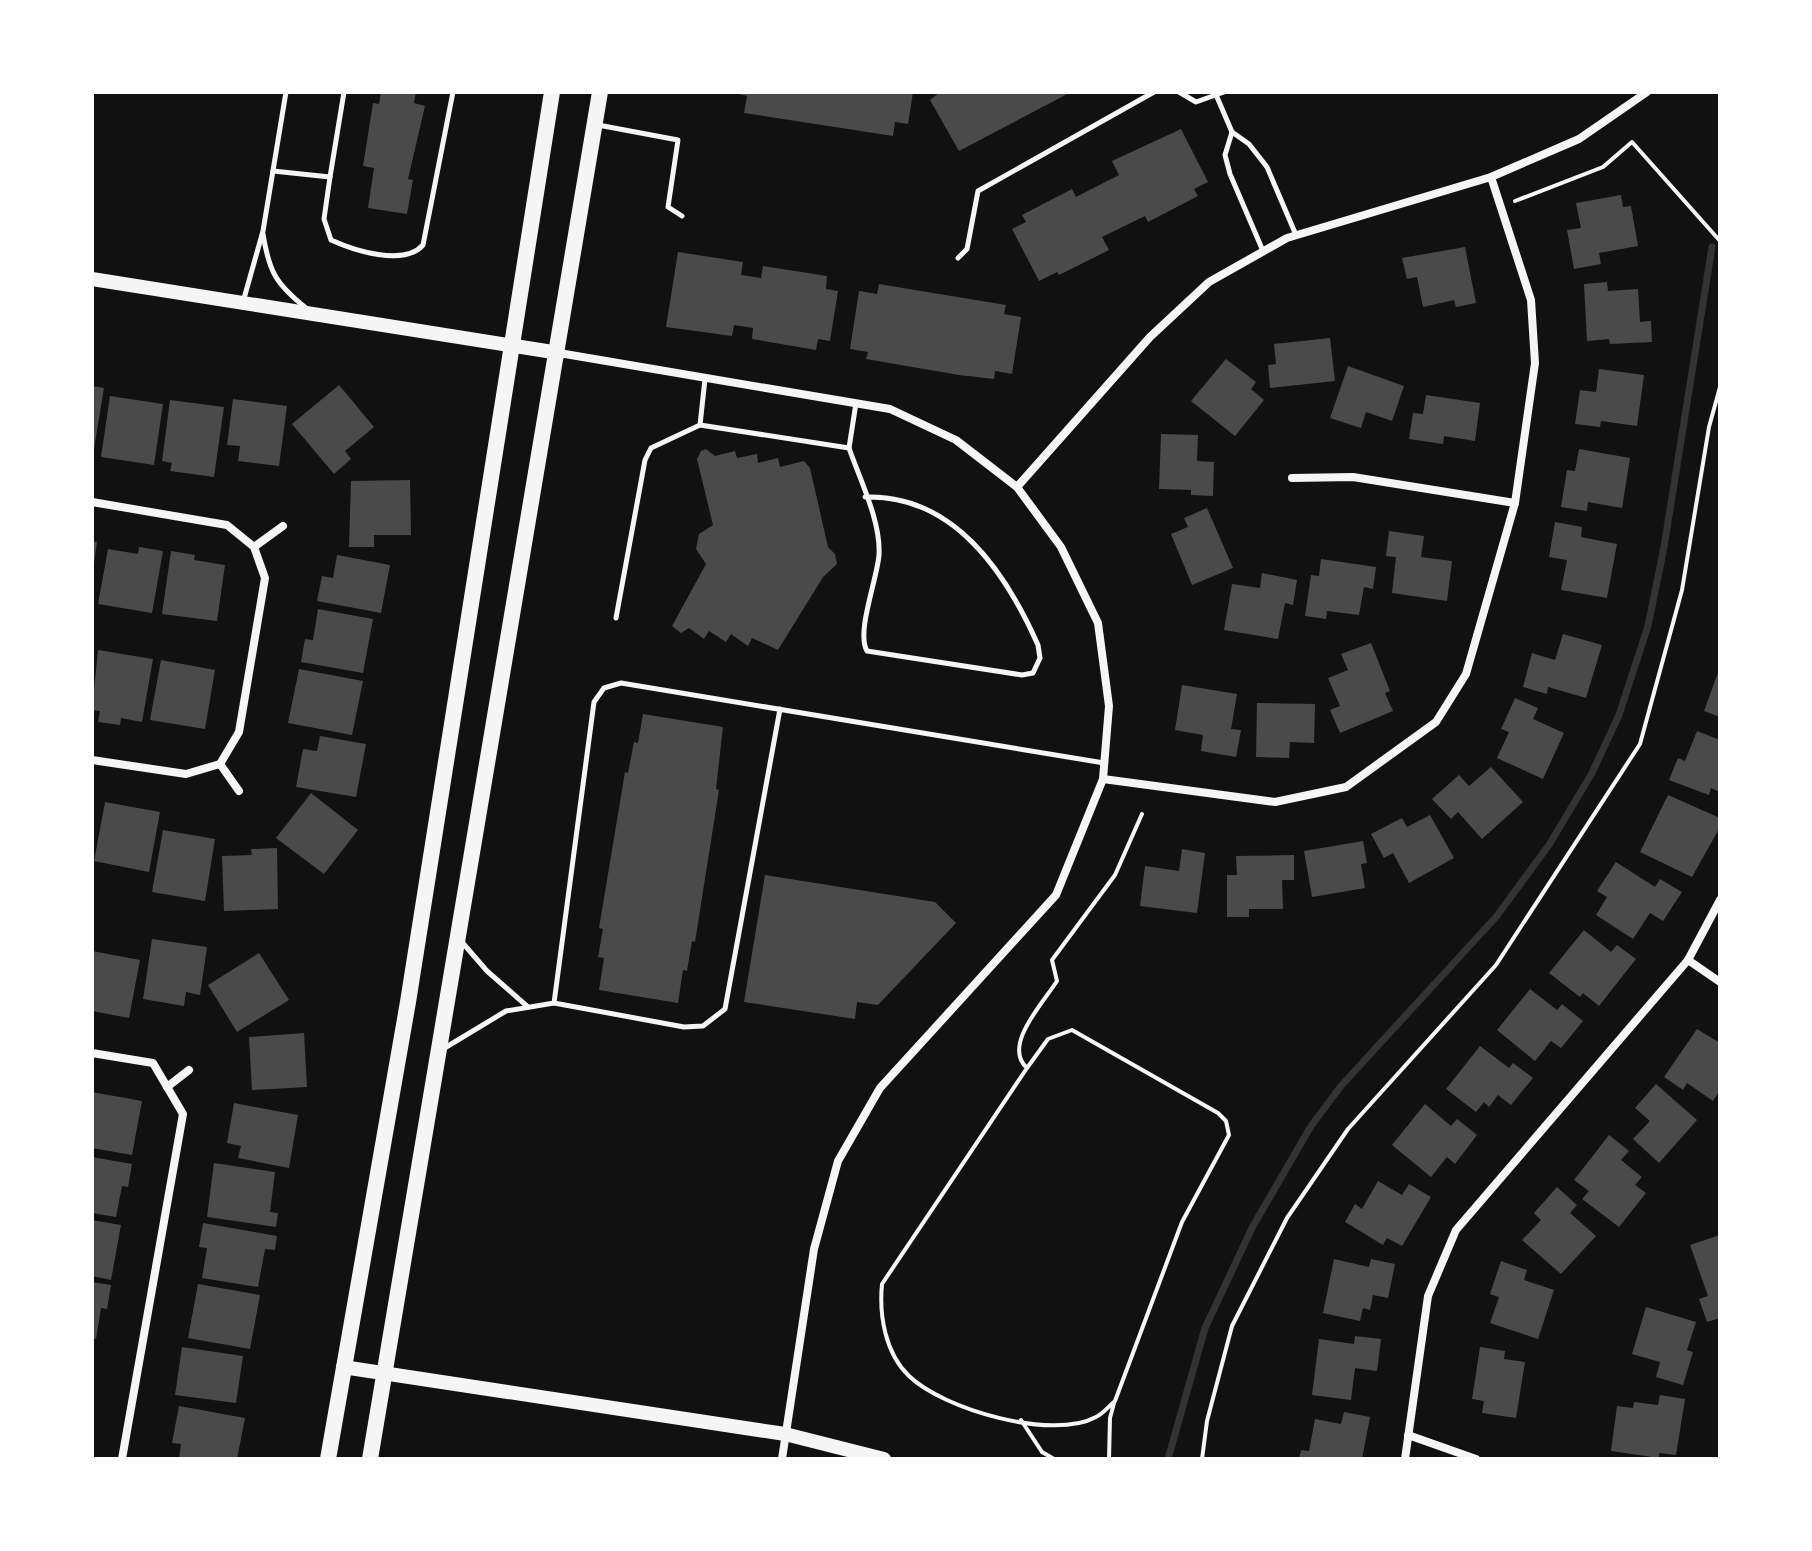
<svg xmlns="http://www.w3.org/2000/svg" width="1812" height="1551" font-family="'Titillium Web',sans-serif">
<style>
.lines{fill:none;stroke-linecap:round;stroke-linejoin:round}
.stream{stroke:#333;stroke-width:7}
.building{fill:#4a4a4a}
.path{stroke:#f5f5f5;stroke-width:4}
.service{stroke:#f5f5f5;stroke-width:5}
.minor{stroke:#f5f5f5;stroke-width:8}
.tertiary{stroke:#f5f5f5;stroke-width:14}
.secondary{stroke:#f5f5f5;stroke-width:16}
</style>
<rect width="100%" height="100%" fill="#111"/>
<g class="lines">
<!-- stream -->
<polyline class="stream" points="1168,1459 1205,1328 1253,1226 1311,1126 1341,1086 1496,917 1549,845 1592,773 1619,715 1648,626 1664,547 1712,247"/>
</g>
<!-- building -->
<g class="building">
<polygon points="381,92 416,92 414,103 425,106 408,179 413,180 407,214 368,208 374,168 363,166 373,103 379,104"/>
<polygon points="732,92 913,92 908,124 895,122 893,136 744,113 747,96"/>
<polygon points="940,92 1071,92 959,151 930,100"/>
<polygon points="1181,129 1208,182 1194,189 1198,196 1148,222 1145,216 1102,237 1109,250 1059,275 1057,272 1039,281 1012,229 1026,222 1022,215 1072,189 1076,197 1119,175 1112,161"/>
<polygon points="1621,195 1623,207 1631,206 1638,246 1599,253 1601,264 1574,269 1567,230 1581,228 1576,203"/>
<polygon points="1465,247 1476,303 1456,307 1454,300 1423,307 1417,277 1407,279 1402,258"/>
<polygon points="678,252 743,262 741,275 761,278 763,266 827,276 826,289 838,291 830,341 818,339 816,350 752,339 753,328 734,325 732,336 666,327"/>
<polygon points="1607,282 1608,291 1638,289 1640,322 1651,321 1652,342 1610,344 1609,339 1587,341 1584,284"/>
<polygon points="879,284 1006,305 1004,314 1021,317 1012,374 995,371 994,379 959,375 866,359 868,352 850,349 859,291 877,294"/>
<polygon points="1330,338 1335,381 1270,388 1268,365 1276,364 1274,344"/>
<polygon points="1226,359 1256,382 1251,389 1264,400 1235,436 1191,401"/>
<polygon points="1348,366 1404,386 1392,421 1366,412 1361,428 1330,418"/>
<polygon points="1599,369 1644,375 1637,426 1601,421 1600,427 1575,424 1580,390 1596,392"/>
<polygon points="339,385 374,427 345,451 351,459 334,474 292,424"/>
<polygon points="92,386 104,388 94,449 92,449"/>
<polygon points="1426,395 1480,403 1475,441 1444,436 1443,444 1409,439 1413,413 1423,414"/>
<polygon points="110,396 163,404 154,465 101,457"/>
<polygon points="233,399 287,406 279,466 238,461 240,446 227,445"/>
<polygon points="170,400 224,407 214,477 170,471 172,463 162,461"/>
<polygon points="1161,434 1198,435 1197,461 1214,462 1213,496 1191,495 1191,490 1159,489"/>
<polygon points="706,449 715,456 735,451 737,458 757,454 758,463 778,458 780,467 804,461 810,468 828,547 835,554 837,564 823,577 778,650 752,638 748,646 731,634 726,642 709,631 704,639 689,628 681,633 672,626 706,564 696,549 699,534 713,525 697,459 701,451"/>
<polygon points="1579,449 1630,458 1622,508 1588,502 1587,511 1561,507 1567,470 1575,471"/>
<polygon points="410,480 411,535 374,535 374,547 349,547 351,481"/>
<polygon points="1207,508 1233,568 1192,585 1171,534 1188,527 1184,518"/>
<polygon points="1555,522 1582,527 1581,537 1617,544 1607,598 1561,590 1567,560 1549,557"/>
<polygon points="1389,531 1424,536 1421,557 1452,561 1447,601 1392,593 1396,557 1386,556"/>
<polygon points="92,541 97,542 94,563 92,563"/>
<polygon points="139,547 163,551 152,613 98,604 108,549 138,554"/>
<polygon points="171,551 195,555 194,560 225,565 217,621 162,614"/>
<polygon points="337,555 390,565 381,613 317,601 322,576 333,578"/>
<polygon points="1321,559 1376,567 1373,589 1364,587 1359,615 1327,611 1326,619 1305,616 1311,575 1319,576"/>
<polygon points="1262,573 1297,580 1293,605 1285,603 1278,639 1224,630 1232,584 1260,588"/>
<polygon points="318,609 373,619 363,673 301,662 305,639 313,640"/>
<polygon points="1563,634 1602,645 1586,698 1548,687 1547,694 1523,687 1532,653 1555,660"/>
<polygon points="1371,643 1390,691 1385,693 1393,711 1340,733 1330,710 1340,706 1328,678 1348,670 1341,654"/>
<polygon points="98,650 153,659 142,722 121,718 120,725 98,722 100,711 92,710"/>
<polygon points="161,660 215,670 205,729 150,720"/>
<polygon points="1720,667 1720,717 1704,711"/>
<polygon points="299,669 363,681 352,735 288,723"/>
<polygon points="1182,685 1237,694 1231,729 1241,730 1236,757 1201,751 1203,735 1175,730"/>
<polygon points="1515,698 1538,708 1533,719 1564,733 1543,779 1497,758 1509,732 1501,729"/>
<polygon points="1257,703 1315,704 1314,743 1290,742 1289,758 1256,757"/>
<polygon points="643,714 723,727 716,789 719,790 695,942 692,941 687,971 683,970 678,1003 599,990 604,958 598,957 603,929 599,928 625,772 628,773 634,742 638,743"/>
<polygon points="1697,731 1720,740 1720,792 1711,788 1709,795 1669,780 1678,758 1685,761"/>
<polygon points="320,736 366,744 356,797 296,787 303,749 317,751"/>
<polygon points="1491,767 1523,802 1482,839 1458,812 1451,819 1432,799 1459,775 1469,786"/>
<polygon points="311,793 358,830 324,874 276,838"/>
<polygon points="1668,795 1720,818 1720,827 1692,877 1640,852"/>
<polygon points="105,802 160,812 149,872 94,861"/>
<polygon points="1430,815 1454,858 1409,883 1393,853 1384,858 1371,834 1402,818 1407,827"/>
<polygon points="163,830 215,839 205,901 152,892"/>
<polygon points="1363,841 1367,863 1361,864 1365,888 1312,897 1304,851"/>
<polygon points="277,848 278,909 224,911 222,856 252,855 251,849"/>
<polygon points="1182,849 1205,853 1197,913 1140,906 1145,866 1179,871"/>
<polygon points="1294,855 1294,880 1282,880 1283,909 1249,909 1249,917 1227,917 1227,875 1237,875 1236,856"/>
<polygon points="1616,862 1655,887 1660,879 1682,892 1663,921 1650,913 1633,939 1596,915 1607,897 1597,891"/>
<polygon points="765,875 935,902 956,923 878,1005 857,1002 855,1019 744,1002"/>
<polygon points="1584,930 1611,952 1617,945 1636,959 1599,1006 1583,993 1580,997 1549,973"/>
<polygon points="152,939 207,947 200,995 186,992 184,1006 143,999"/>
<polygon points="92,951 140,960 129,1018 92,1011"/>
<polygon points="259,953 289,1000 237,1032 208,985"/>
<polygon points="1530,989 1557,1010 1562,1004 1583,1021 1561,1048 1551,1041 1535,1061 1497,1030"/>
<polygon points="1697,1029 1720,1043 1720,1090 1713,1101 1687,1083 1683,1090 1664,1077"/>
<polygon points="304,1033 307,1087 252,1090 249,1037"/>
<polygon points="1480,1046 1509,1068 1513,1063 1533,1078 1511,1105 1498,1095 1489,1107 1484,1102 1476,1112 1446,1089"/>
<polygon points="1656,1084 1697,1120 1659,1163 1633,1139 1650,1121 1635,1108"/>
<polygon points="92,1092 142,1101 132,1155 92,1148"/>
<polygon points="234,1103 298,1115 289,1168 238,1158 241,1146 227,1143"/>
<polygon points="1425,1104 1451,1126 1457,1119 1477,1135 1455,1164 1447,1157 1431,1177 1392,1145"/>
<polygon points="1609,1135 1629,1151 1621,1160 1642,1177 1635,1185 1646,1193 1619,1227 1582,1199 1589,1191 1574,1180"/>
<polygon points="92,1157 132,1164 128,1187 122,1186 116,1217 92,1213"/>
<polygon points="214,1163 275,1172 270,1212 278,1213 276,1227 207,1217"/>
<polygon points="1378,1181 1402,1195 1409,1184 1431,1197 1402,1246 1387,1238 1383,1245 1345,1222 1355,1204 1362,1209"/>
<polygon points="1557,1187 1577,1205 1570,1213 1596,1236 1561,1274 1522,1240 1541,1220 1534,1213"/>
<polygon points="92,1220 121,1225 111,1280 92,1276"/>
<polygon points="203,1223 277,1236 275,1250 265,1249 258,1287 202,1278 207,1248 199,1247"/>
<polygon points="1720,1235 1720,1318 1707,1322 1699,1299 1708,1296 1690,1245"/>
<polygon points="1334,1259 1369,1267 1371,1259 1395,1264 1388,1298 1373,1295 1370,1310 1363,1308 1360,1321 1323,1313"/>
<polygon points="1501,1261 1527,1270 1524,1280 1554,1290 1538,1339 1490,1323 1499,1297 1490,1294"/>
<polygon points="92,1282 111,1285 107,1309 101,1308 96,1339 92,1338"/>
<polygon points="198,1284 260,1295 250,1349 188,1338"/>
<polygon points="1646,1307 1696,1322 1687,1350 1693,1352 1683,1385 1656,1377 1660,1362 1632,1354"/>
<polygon points="1355,1336 1381,1339 1377,1371 1355,1368 1351,1400 1312,1395 1319,1339 1354,1344"/>
<polygon points="182,1347 243,1356 236,1403 175,1395"/>
<polygon points="1480,1347 1505,1351 1504,1359 1525,1362 1516,1418 1482,1413 1484,1401 1472,1399"/>
<polygon points="1660,1395 1685,1399 1676,1455 1659,1453 1659,1458 1611,1451 1617,1406 1633,1408 1634,1402 1658,1405"/>
<polygon points="179,1406 245,1418 237,1459 179,1459 181,1444 172,1443"/>
<polygon points="1344,1412 1370,1417 1362,1459 1299,1459 1301,1450 1309,1451 1315,1419 1341,1424"/>
</g>
<g class="lines">
<!-- path -->
<g class="path">
<polyline points="1515,201 1603,167 1632,142 1720,241"/>
<path d="M1027,1068L882,1284C879,1315 885,1353 909,1376C943,1409 1052,1441 1096,1417C1103,1414 1109,1406 1115,1401L1182,1222L1229,1135L1226,1121L1218,1113L1072,1030L1048,1039L1027,1068C1002,1046 1043,1003 1057,981L1052,960L1115,875L1142,814"/>
<polyline points="1021,1420 1042,1452 1054,1459"/>
<polyline points="1109,1459 1110,1418 1114,1403"/>
<polyline points="1202,1459 1207,1421 1232,1326 1287,1218 1348,1129 1496,965 1640,744 1682,590 1709,427 1720,387"/>
</g>
<!-- service -->
<g class="service">
<polyline points="1179,92 1196,102 1224,92"/>
<polyline points="1217,97 1232,132 1249,144 1267,167 1296,235"/>
<polyline points="598,125 678,140 668,207 682,216"/>
<polyline points="1232,132 1225,155 1230,174 1263,251"/>
<polyline points="273,171 330,177 344,92"/>
<path d="M330,177L324,219L331,240C353,250 404,267 423,245L453,92"/>
<path d="M263,234C269,272 276,284 306,308"/>
<polyline points="958,258 967,249 978,191 1154,92"/>
<polyline points="243,302 263,231 286,92"/>
<polyline points="705,379 700,425 849,448 856,403"/>
<path d="M849,448C860,480 881,521 879,555C877,580 856,632 867,651L1022,675L1033,673L1040,658L1038,645C1006,573 954,494 865,497"/>
<polyline points="616,618 645,460 651,448 700,425"/>
<polyline points="461,941 487,971 528,1007"/>
<polyline points="554,1003 684,1027 703,1026 725,1009 780,709"/>
<polyline points="443,1049 506,1011 554,1003 594,702 604,688 621,683 1104,763"/>
</g>
<!-- minor -->
<g class="minor">
<polyline points="559,353 890,409 956,440 1017,487 1061,547 1098,623 1109,706 1103,779 1056,895 880,1088 838,1161 814,1249 782,1459"/>
<polyline points="1292,478 1353,477 1515,503"/>
<polyline points="1017,487 1150,337 1209,282 1287,238 1491,177 1579,139 1647,92"/>
<polyline points="92,502 227,525 254,547 265,578 239,732 220,764 186,774 92,760"/>
<polyline points="254,547 283,526"/>
<polyline points="220,764 239,791"/>
<polyline points="1103,779 1275,802 1346,787 1436,722 1466,674 1515,503 1535,363 1531,300 1491,177"/>
<polyline points="1688,960 1720,982"/>
<polyline points="92,1053 153,1063 183,1114 122,1459"/>
<polyline points="167,1087 189,1070"/>
<polyline points="1408,1435 1476,1459"/>
<polyline points="1405,1459 1428,1296 1456,1230 1688,960 1720,900"/>
</g>
<!-- tertiary -->
<g class="tertiary">
<polyline points="92,279 559,353"/>
<polyline points="343,1367 785,1434 884,1459"/>
</g>
<!-- secondary -->
<g class="secondary">
<polyline points="328,1459 408,1002 552,92"/>
<polyline points="370,1459 600,92"/>
</g>
</g>
<!-- border -->
<rect width="1812" height="1551" fill="none" stroke="#ffffff" stroke-width="188"/>
</svg>
